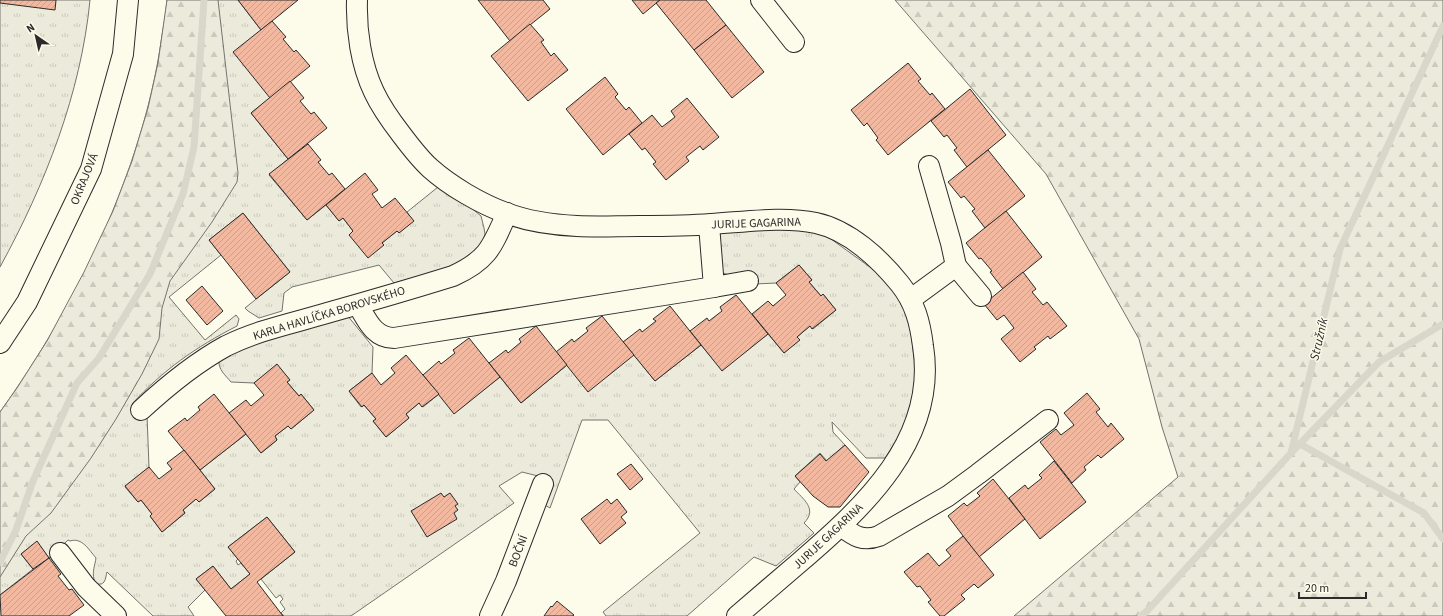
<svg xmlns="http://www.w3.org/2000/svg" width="1443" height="616" font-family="'Source Sans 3',sans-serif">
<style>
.grass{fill:url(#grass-tufts);stroke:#74746e}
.forest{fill:url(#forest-firs);stroke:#74746e}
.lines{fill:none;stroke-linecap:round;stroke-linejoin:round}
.stream{stroke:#d8d7c9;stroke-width:7}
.building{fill:url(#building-hatch);stroke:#2b2b2b}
.minor-casing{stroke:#2b2b2b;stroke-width:22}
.minor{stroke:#fdfbea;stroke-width:20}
.labels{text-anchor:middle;stroke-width:3;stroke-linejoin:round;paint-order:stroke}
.street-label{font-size:12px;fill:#2b2b2b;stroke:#fdfbea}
.water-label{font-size:13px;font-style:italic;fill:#2b2b2b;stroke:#fdfbea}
</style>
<defs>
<pattern id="grass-tufts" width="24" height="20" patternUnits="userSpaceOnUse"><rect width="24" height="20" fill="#ecebdb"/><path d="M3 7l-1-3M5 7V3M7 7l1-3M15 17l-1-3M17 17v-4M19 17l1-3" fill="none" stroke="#cbcabc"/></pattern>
<pattern id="forest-firs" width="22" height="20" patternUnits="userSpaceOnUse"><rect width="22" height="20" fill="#ecebdb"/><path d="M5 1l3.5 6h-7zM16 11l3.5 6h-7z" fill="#cbcabc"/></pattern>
<pattern id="building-hatch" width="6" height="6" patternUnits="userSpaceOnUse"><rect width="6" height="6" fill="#f2b8a0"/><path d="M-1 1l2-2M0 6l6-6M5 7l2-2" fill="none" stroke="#d09e8a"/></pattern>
</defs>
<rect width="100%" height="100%" fill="#fdfbea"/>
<!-- grass -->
<g class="grass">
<path d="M0,0H90C81,93 45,185 0,267Z"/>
<path d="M167,0H238L261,30L270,98L251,113L288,159L269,175L307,220L326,205L339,221L343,218L353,231L349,235L382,243L397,231L399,233L413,221L407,212L438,187L470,207L481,216L484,228L485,234L481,247L461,266L394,283L379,265L292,287L284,293L282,311L259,318L248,311L245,308L290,272L243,213L209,240L221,255L169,297L205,340L236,315L239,319L237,326C196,347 163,370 132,404L144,417L147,415L149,467L125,487L138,502L141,500L152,514L150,516L162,532L185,513L183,510L196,499L199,502L215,489L200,470L246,434L261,453L277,440L275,436L288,426L291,429L314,410L301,394L299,396L287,382L290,380L277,365L254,383L231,382C226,376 218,369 219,361L249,343L347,315L373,347L372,373L349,391L361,407L364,405L376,419L373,421L386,437L409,418L406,414L419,403L423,407L439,394L454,413L500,377L521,403L567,365L634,355L655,381L701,345L722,370L768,334L784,353L799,340L797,337L810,326L813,329L836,310L823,294L821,296L809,282L812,280L799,265L776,283L755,284L723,273L719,269L718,236L724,231L785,228L813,231L831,239L874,270L889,284L907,313L911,331L915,366L914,392L905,427L885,458H866L832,422L833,432L845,445L827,461L820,453L795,476L800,482L794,489C803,499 818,509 804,523L814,533L776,566L754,557L687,616H606L603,612L700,533L608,420H582L550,508L543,504L538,476L522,472L499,486L514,503L351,616H284L281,613L285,609L280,602L283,599L280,595L276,598L261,579L295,552L267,517L228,547L238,559L236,561L238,565L241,563L250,574L231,589L213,566L196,579L205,590L188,607L194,616H153L107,572C106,575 106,579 104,582C101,586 95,584 94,579C92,572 95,565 96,558C89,550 82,537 70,541L68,540L49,558L37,542L21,554L33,569L0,595V412C76,306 142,172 161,42C163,28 166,14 167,0Z"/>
</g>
<!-- forest -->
<g class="forest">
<polygon points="167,0 218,0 238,173 237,182 212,222 170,281 162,308 159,339 142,374 116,419 91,458 51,513 26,536 0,577 0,412 17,388 47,341 84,272 113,211 132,161 148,108 158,63"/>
<polygon points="895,0 1443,0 1443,616 1014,616 1178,477 1162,427 1139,339 1046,174"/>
</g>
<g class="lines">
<!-- stream -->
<g class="stream">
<polyline points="1300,444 1424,513 1443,539"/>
<polyline points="1291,453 1340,249 1443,26"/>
<polyline points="0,562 16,530 33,481 77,383 99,358 150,274 183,194 194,147 204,0"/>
<polyline points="1141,616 1148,610 1291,453 1379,362 1443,324"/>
</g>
</g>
<!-- building -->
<g class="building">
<polygon points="0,0 56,0 55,10 0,3"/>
<polygon points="238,0 298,0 261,30"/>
<polygon points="478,0 543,0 550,9 510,41"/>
<polygon points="632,0 660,0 643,14"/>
<polygon points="660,0 706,0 726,25 694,50 656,3"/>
<polygon points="272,21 286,37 283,39 294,52 296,50 310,66 270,98 233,52"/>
<polygon points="530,24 544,40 541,42 551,56 554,53 568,70 528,101 491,56"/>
<polygon points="726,25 764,72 732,98 694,50"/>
<polygon points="908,63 921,79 918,81 930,95 932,93 945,109 888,155 876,140 878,138 867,123 864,126 851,110"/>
<polygon points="605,77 618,94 615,97 626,110 629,107 642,123 603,155 566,109"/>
<polygon points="290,81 304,98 300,101 311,114 314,112 327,128 288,159 251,113"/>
<polygon points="970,89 1006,135 967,167 954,150 957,148 947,135 944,137 931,121"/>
<polygon points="687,98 719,137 703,150 700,146 686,157 689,161 666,180 653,164 656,162 645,148 642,150 629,134 652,115 662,127 675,117 671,111"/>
<polygon points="308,144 321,160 318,162 329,175 332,173 345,189 307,220 269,174"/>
<polygon points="988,150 1025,196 985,228 972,211 975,209 964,196 961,198 948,182"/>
<polygon points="365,173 378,190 372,194 382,208 395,198 414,221 399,233 397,231 382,243 384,245 368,258 349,235 353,231 343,218 339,221 326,205"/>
<polygon points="1006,211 1042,257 1003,289 990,272 992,271 981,258 979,259 966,243"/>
<polygon points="243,213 290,272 256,299 209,240"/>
<polygon points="799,265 812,280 809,282 821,296 823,294 836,310 812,329 810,326 797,337 800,340 784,353 752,314 768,301 773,306 786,295 776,283"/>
<polygon points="1023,272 1036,289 1032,292 1043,305 1047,302 1067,326 1050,339 1048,336 1034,347 1036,349 1020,362 1001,339 1014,328 1004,315 997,320 984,304"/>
<polygon points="202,286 223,311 207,325 186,300"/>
<polygon points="736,295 768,334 722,371 690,331 707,318 709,321 722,311 720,307"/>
<polygon points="670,306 701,345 655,381 623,342 640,329 642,332 656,321 653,319"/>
<polygon points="602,316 634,355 588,392 556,352 572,339 574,342 588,331 586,328"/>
<polygon points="536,326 567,365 521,403 489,363 506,350 508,353 521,342 519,339"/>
<polygon points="469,338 500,377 454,414 423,375 439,361 441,364 455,353 453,350"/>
<polygon points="406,355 439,394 422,407 419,403 406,414 409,418 386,437 373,421 376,419 364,405 362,407 349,391 372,373 381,385 395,373 391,368"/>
<polygon points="277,364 290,380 287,382 299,396 301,394 314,410 291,429 288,426 275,436 277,440 261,453 229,413 246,400 251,406 264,395 254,383"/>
<polygon points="1087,393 1100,409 1096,412 1108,427 1111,423 1124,439 1101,458 1098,455 1084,467 1086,470 1072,483 1040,442 1056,429 1061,435 1074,425 1064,413"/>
<polygon points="214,394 246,434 200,470 168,431 185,418 187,421 200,410 198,407"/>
<polygon points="845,445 869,472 840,507 828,507 813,496 795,476 820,454 826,461"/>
<polygon points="184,450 215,489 199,502 196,499 183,510 185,513 162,532 150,516 152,514 141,500 138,502 125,486 149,467 159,479 172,469 167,463"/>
<polygon points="1054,461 1086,502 1040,539 1009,498 1025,485 1028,489 1042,478 1039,475"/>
<polygon points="631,464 643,479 630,490 617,474"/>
<polygon points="993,479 1025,519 979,557 948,516 964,503 967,506 980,496 977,493"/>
<polygon points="441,493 444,497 450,493 458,504 455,506 458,510 454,513 457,519 427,537 411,511"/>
<polygon points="607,499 611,504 617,499 627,512 621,517 626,523 600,544 581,519"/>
<polygon points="267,517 295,552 257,582 283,616 226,616 196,579 213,566 231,589 250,574 228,547"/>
<polygon points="963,536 994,575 978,588 974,584 961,595 965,599 944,616 940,616 928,602 931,600 920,586 917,587 904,572 928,553 939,566 951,556 946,550"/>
<polygon points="37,541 49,558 33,569 21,554"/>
<polygon points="49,558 61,574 58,576 69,590 72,589 84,605 69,616 1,616 0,595"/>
<polygon points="557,601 574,615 573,616 544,616 551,606 552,607"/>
</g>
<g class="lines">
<!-- minor casing -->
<g class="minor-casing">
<g id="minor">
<path d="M357,0C356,30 361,65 374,92C381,107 391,121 401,134C410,146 419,158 430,168C450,186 481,204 506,213C527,221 556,225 577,226C598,227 618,226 639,226C663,226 687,226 711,224C744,222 784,216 816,223C849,230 880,259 900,284C915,303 920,322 923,346C938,439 864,507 800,562C779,580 758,598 737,616"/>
<polyline points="761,0 794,42"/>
<polyline points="956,266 981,296"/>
<polyline points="714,287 748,281"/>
<polyline points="911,299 956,266 951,243 929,166"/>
<path d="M358,305C367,320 374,338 394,338L714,287L709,225"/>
<polyline points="0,343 27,302 91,169 123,54 128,0"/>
<path d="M141,410C167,386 195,363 226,346C258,330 294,323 327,313C370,301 411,289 453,276C488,260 492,247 507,213"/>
<path d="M841,526C854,536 863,542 879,536L948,496L978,474L1048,420"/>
<polyline points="60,553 86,587 116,616"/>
<polyline points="490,616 506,581 543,484"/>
</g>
</g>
<!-- minor -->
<use href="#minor" class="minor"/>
</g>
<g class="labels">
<!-- street labels -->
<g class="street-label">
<text transform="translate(84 179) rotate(-68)" y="4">OKRAJOVÁ</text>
<text transform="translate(756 223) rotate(-2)" y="4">JURIJE GAGARINA</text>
<text transform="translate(329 313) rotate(-17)" y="4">KARLA HAVLÍČKA BOROVSKÉHO</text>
<text transform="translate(828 536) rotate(-43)" y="4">JURIJE GAGARINA</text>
<text transform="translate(518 551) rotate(-69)" y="4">BOČNÍ</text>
</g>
<!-- water labels -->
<g class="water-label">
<text transform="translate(1318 339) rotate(-77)" y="5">Stružník</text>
</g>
</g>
<!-- north arrow -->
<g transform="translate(36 36) rotate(326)" stroke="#fdfbea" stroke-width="3" paint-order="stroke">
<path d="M0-3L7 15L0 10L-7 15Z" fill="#2b2b2b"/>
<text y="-6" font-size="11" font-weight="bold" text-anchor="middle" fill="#2b2b2b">N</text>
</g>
<!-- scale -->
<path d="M1299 592v6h67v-6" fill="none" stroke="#2b2b2b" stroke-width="2"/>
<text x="1305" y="592" font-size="12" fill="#2b2b2b" stroke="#fdfbea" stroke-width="3" paint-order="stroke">20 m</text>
</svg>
